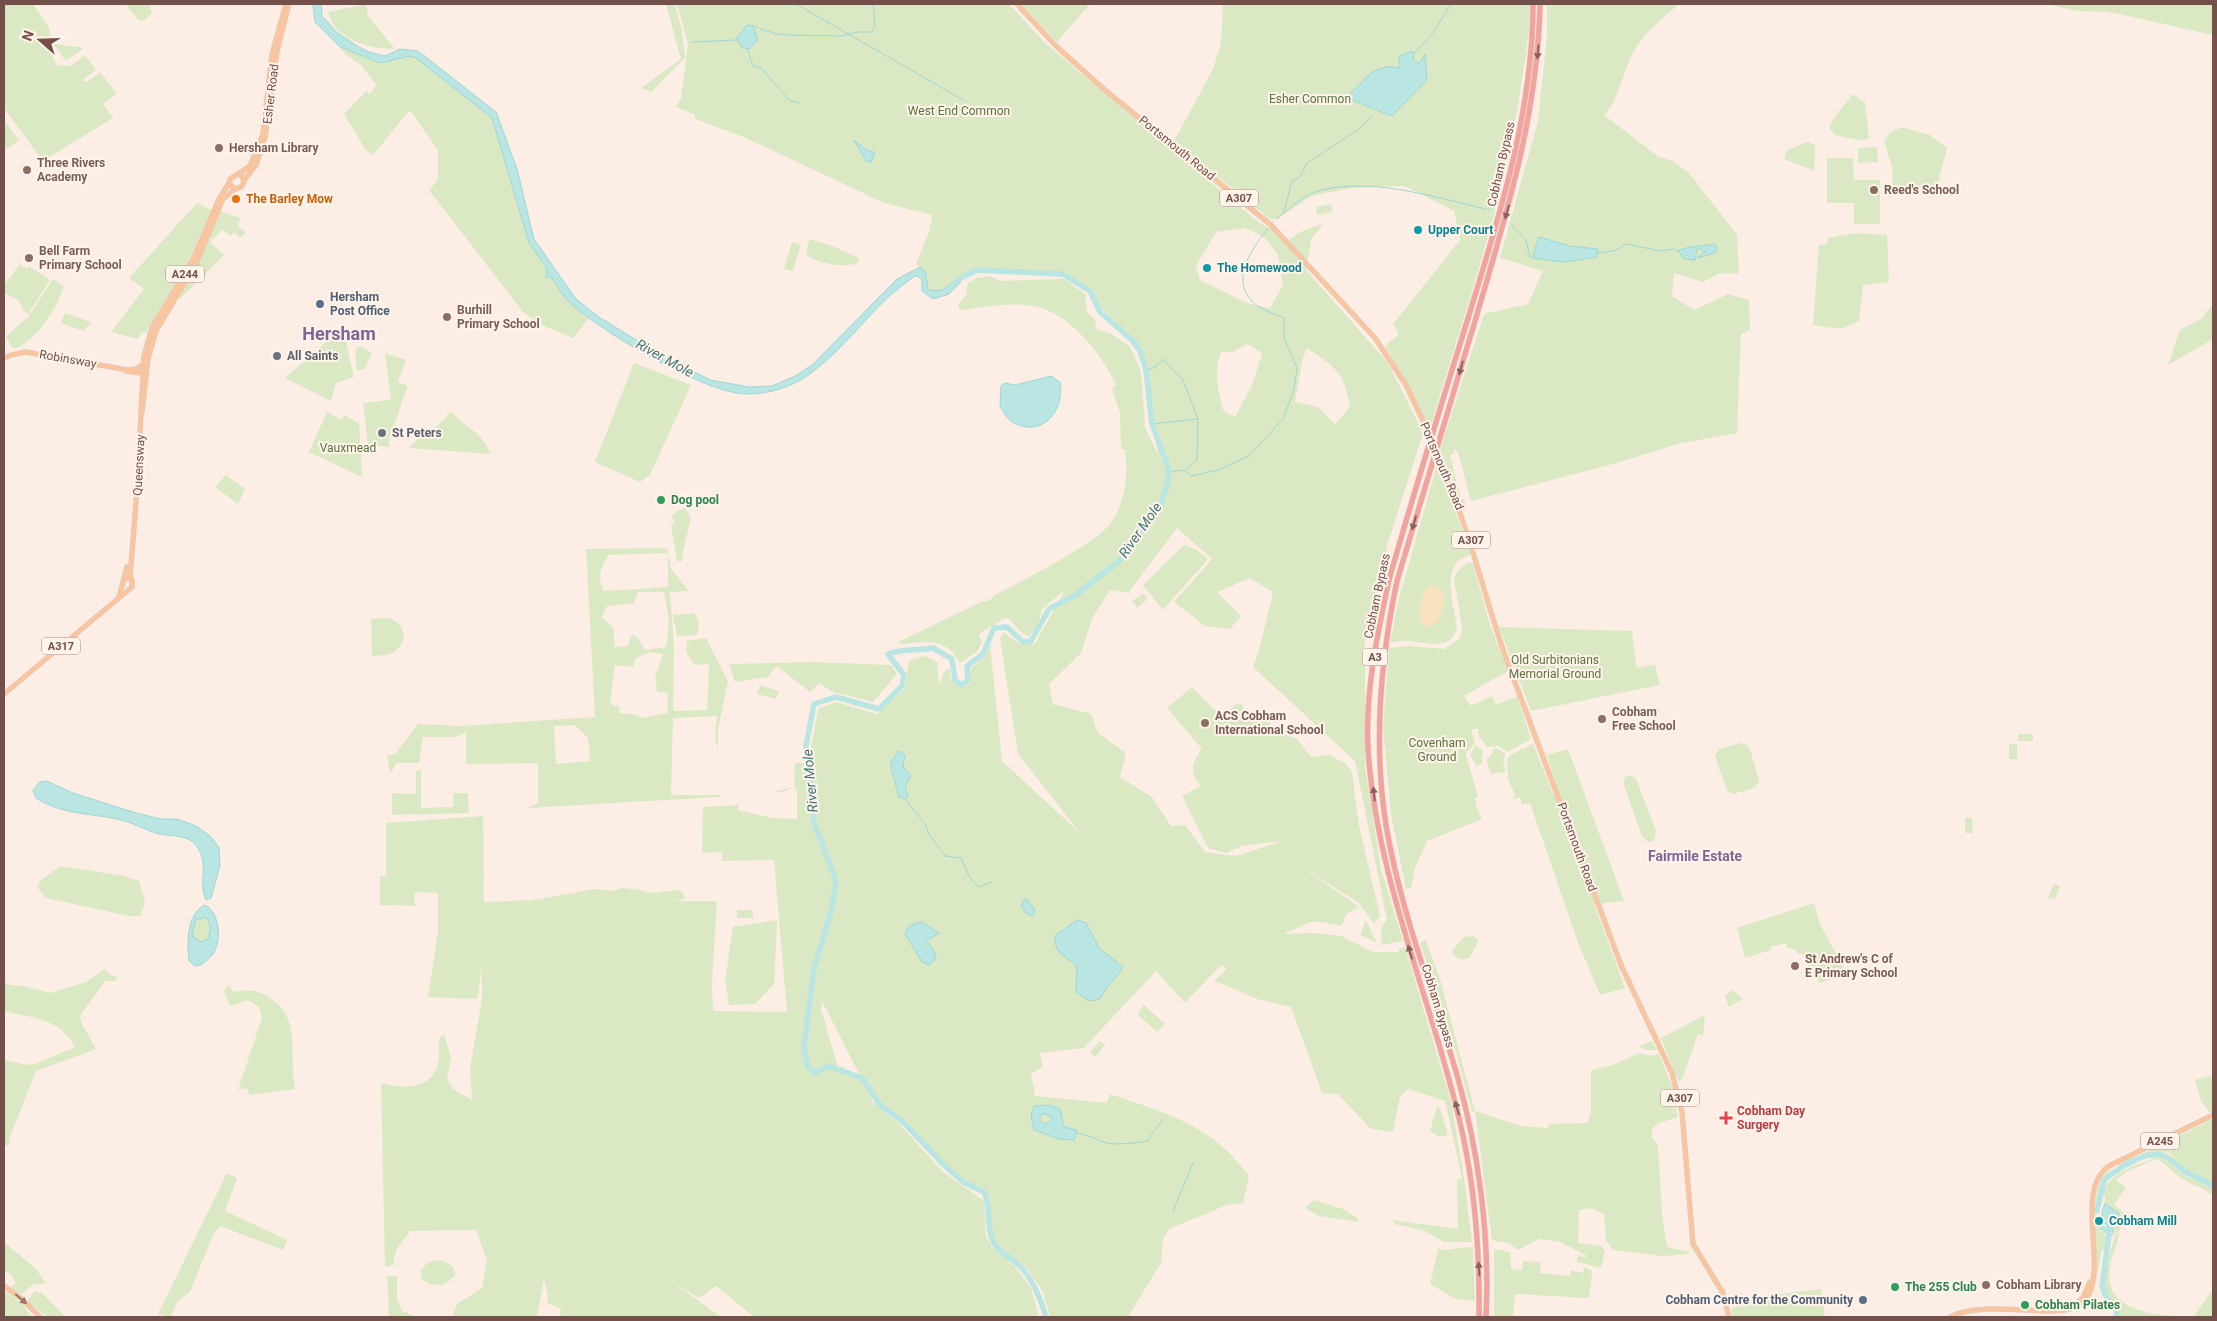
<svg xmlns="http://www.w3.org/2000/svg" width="2217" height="1321" font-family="Roboto,sans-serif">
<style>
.green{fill:#dae9c3;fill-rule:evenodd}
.sand{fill:#fae2c0}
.water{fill:#b9e5e2;stroke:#a0d6d4;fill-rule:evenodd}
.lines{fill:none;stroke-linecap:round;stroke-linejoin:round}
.stream{stroke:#a0d6d4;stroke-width:1}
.river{stroke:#b9e5e2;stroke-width:5.5}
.major-casing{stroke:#d8cecc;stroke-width:5.5}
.highway-casing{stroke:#d8cecc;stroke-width:6}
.major{stroke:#f9c59e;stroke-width:4.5}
.highway{stroke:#f4a29c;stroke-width:5}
.major-bridge-casing{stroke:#d8cecc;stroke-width:5.5;stroke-linecap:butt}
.major-bridge{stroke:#f9c59e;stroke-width:4.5}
.oneway{fill:#8d615a}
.oneway2{fill:#9b7463}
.education-dot{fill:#8d6e63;stroke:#fff3ea;stroke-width:2}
.food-dot{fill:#e8710a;stroke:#fff3ea;stroke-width:2}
.culture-dot{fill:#0f9aa8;stroke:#fff3ea;stroke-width:2}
.service-dot{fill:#5c6f8a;stroke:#fff3ea;stroke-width:2}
.worship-dot{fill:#6b7280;stroke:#fff3ea;stroke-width:2}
.leisure-dot{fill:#2e9e5b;stroke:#fff3ea;stroke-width:2}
.health-dot{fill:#e0444e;stroke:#fff3ea;stroke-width:2}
.labels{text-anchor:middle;stroke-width:4;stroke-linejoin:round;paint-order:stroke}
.shield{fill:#fff3ea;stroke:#9d827a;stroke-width:1}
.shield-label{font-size:11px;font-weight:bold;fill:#73514a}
.street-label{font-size:12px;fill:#73514a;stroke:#fff3ea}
.park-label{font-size:12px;fill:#597440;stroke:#fff3ea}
.education-label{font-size:12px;font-weight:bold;fill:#785e54;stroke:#fff3ea;text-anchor:start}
.food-label{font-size:12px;font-weight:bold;fill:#c56008;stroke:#fff3ea;text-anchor:start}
.culture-label{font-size:12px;font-weight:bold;fill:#0d838f;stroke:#fff3ea;text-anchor:start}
.service-label{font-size:12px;font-weight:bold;fill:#4e5e75;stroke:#fff3ea;text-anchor:start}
.worship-label{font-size:12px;font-weight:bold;fill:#5b616d;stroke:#fff3ea;text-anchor:start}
.leisure-label{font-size:12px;font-weight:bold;fill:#27864d;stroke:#fff3ea;text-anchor:start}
.health-label{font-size:12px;font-weight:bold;fill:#be3a42;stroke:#fff3ea;text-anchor:start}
.water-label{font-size:14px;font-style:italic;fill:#3f7877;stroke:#fff3ea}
.neighbourhood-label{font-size:14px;font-weight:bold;fill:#7d6697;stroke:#fff3ea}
.district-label{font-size:18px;font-weight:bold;fill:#7d6697;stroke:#fff3ea}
</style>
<rect width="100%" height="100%" fill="#fceee4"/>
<!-- green -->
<g class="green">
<polygon points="4,4 33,4 49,28 51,39 55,44 84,48 66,61 54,45 53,59 57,65 71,66 85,55 96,70 82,80 87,82 100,72 117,94 103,104 113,118 43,161 4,108"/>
<polygon points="125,4 150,4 152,13 145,20 139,20"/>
<path d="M366,4L368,16L395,49C376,49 351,44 337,29C333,25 330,17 328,12Z"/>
<polygon points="666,4 675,4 682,31 685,58 651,92 641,88 681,59"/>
<path d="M677,4H1009L1044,42L1257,221L1289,240L1300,232L1321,224V227L1311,239L1306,270L1388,363L1423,433L1388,543L1365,643V767L1381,869L1403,941L1383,945C1379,936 1380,927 1387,920L1355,761L1253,667L1260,647L1273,592L1250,578L1217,592L1241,616L1230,629L1205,626L1174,602L1212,559L1177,528L1128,593L1110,590L1092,619L1081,653L1049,684L1053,704L1091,714L1098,733L1126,753L1120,777L1152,797L1171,826L1185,825L1205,852L1236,856L1282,841L1241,846L1226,853L1208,848L1182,796L1201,786C1189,773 1192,762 1202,749L1167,708L1192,687C1201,696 1221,719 1232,720C1240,721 1254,717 1264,718L1281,733L1297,739L1311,757L1329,755L1345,763L1352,772L1359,826L1380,916L1374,924L1359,903L1303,868L1359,907L1346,914L1342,926L1313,921L1283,934L1315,933L1341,936L1373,952H1399V949L1405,947L1451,1101L1464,1177L1472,1242H1444L1423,1230L1394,1224L1393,1220L1458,1229L1457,1180L1462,1178L1445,1101L1408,1089L1400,1097L1393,1132L1371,1129L1338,1094L1322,1093L1291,1007L1257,999L1215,981L1227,968L1221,965L1185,1003L1156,971L1084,1048L1040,1053L1043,1067L1031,1074L1035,1096L1107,1103L1110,1094C1149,1107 1194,1120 1225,1149C1234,1157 1241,1167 1249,1175L1243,1203L1227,1205L1169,1229L1163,1240L1161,1263L1128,1317H1050L1043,1292L1026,1267L996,1247L991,1237L988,1200L945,1166L904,1123L879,1104L873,1096L871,1101L900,1125L943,1172L984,1201L986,1236L992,1247L1017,1269L1031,1288L1039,1317H754L716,1286L699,1298L675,1284L721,1317H560L561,1309L547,1303L548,1296L544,1279L537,1317H452L457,1304L482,1288L487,1261L476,1230L410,1231L396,1250L393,1265L385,1267L381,1083C399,1088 427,1091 436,1069C440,1061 439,1048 439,1038L444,1034L451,1058L447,1078L453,1089L472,1100L470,1068L482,998V967L477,999L428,997L438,932V893L415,892L414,904L416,906L380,905V876H386V823L483,816L484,902L534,900L594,889L614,891L621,888L636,889L651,893L680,890L686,899L672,901H717L712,981L713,1011L787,1012L774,860L722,861V852L702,853L703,807L739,805L738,810L772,818L797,819V791L794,787L783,792H772L794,787L795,763H813L811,748L818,709L836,702L877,714L905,688L909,660L926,656L937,662L939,685L945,670L950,669L951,681L962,688L970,683L971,668L985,656L990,644L1002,761L1080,833L1018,754L1000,639L1003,632L1020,644H1035L1065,590L1042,609L1038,626L1029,636L1023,634L1009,619L1005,618L979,634L982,642L978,651L960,663C947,638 926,641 902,644L898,642L981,602L990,600L995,595C1021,581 1094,545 1110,524C1126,502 1128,476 1125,450L1121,449L1120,413L1112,389L1116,384C1101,354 1072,316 1038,307C1014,301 984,307 960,310L958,305L966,295L968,283L977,278L990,276L1000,281L1064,279L1085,294L1087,312L1095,319L1096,329L1112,334L1130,347L1141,371L1145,427L1158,455L1147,365L1137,343L1101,308L1092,290L1061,272L976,268L957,278L944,291L936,292L928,289L925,271L916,264L930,229L932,215L884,203L746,138L695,119V115L676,107L681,99L688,44ZM1246,228L1265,238L1278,255L1283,285L1270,308L1249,304L1200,280L1196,266L1216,232ZM1247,344L1262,353L1253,383L1235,417L1223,410C1218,389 1213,373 1221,352H1233ZM1307,348C1336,368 1344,372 1350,407L1335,424L1318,407L1295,402L1302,361ZM822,1001L860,1076L856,1078L849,1075L842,1066L838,1067L821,1009Z"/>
<polygon points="1021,4 1090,4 1057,42"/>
<path d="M1223,4H1530C1530,33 1525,62 1520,91C1503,206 1463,316 1430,428L1385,346L1399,334L1393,324L1460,240L1454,211L1405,186L1352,188L1311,196L1278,219H1270L1174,141L1213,69L1221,44Z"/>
<path d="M1547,4H1679C1662,19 1642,34 1632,55C1622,76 1620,97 1604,115L1659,157L1673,161L1689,173L1737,235L1739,273L1718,274L1703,282L1674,273L1672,296L1694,310L1728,294L1749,300L1750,330L1741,334L1737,433L1678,444L1613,464L1471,501L1458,452L1454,448V454L1450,455L1461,499H1464L1466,502L1461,504L1440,449L1484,314L1528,304L1543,271L1500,258L1538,121L1547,35Z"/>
<polygon points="2045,4 2213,4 2213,35 2110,12 2077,11"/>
<polygon points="340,47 380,63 411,56 416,58 492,118 529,243 566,299 589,318 573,338 542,325 523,312 429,190 438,180 438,150 410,110 373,155 365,149 344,114 366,91 370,94 376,85 361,65 346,55"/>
<polygon points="1853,94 1865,103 1869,139 1857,140 1835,135 1829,128 1833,119"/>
<polygon points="4,120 19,140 4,151"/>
<polygon points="1902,127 1930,135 1947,148 1937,187 1930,193 1893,187 1892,167 1884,141 1891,132"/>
<polygon points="1807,142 1815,145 1814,171 1784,159 1787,150"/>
<polygon points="1877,147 1878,162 1858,163 1858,148"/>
<polygon points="1827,158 1853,158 1854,180 1880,180 1880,224 1854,224 1854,203 1827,203"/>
<polygon points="197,203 211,210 187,264 146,333 142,332 138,339 111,332 144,289 129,278"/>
<polygon points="1331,204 1332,212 1317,215 1316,207"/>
<polygon points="220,211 240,218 238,227 246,232 240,238 235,232 230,236 223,229 210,242 224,255 180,299 177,298"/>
<polygon points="1855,233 1887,235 1889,282 1863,285 1859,321 1841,329 1813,325 1819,245 1827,244 1828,238"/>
<path d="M809,239L830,245L859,258L858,263C842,268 820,264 806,255Z"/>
<polygon points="792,242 801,245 793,271 784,269"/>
<polygon points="20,264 27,269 29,266 50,280 28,314 23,310 19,301 4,292 4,285"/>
<path d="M53,279L64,286C58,306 35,344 13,349L6,336L28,317Z"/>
<polygon points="2213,304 2213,339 2168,365 2180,330 2201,319"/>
<polygon points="65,313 91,322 84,331 61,323"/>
<polygon points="340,330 344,334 354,377 336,383 331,401 285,378"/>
<polygon points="357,347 362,347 372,353 364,369 357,371 355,350"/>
<polygon points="385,353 406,360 398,382 408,386 389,438 389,447 368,445 363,403 391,400"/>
<polygon points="634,363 691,385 650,475 640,482 595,462"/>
<path d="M451,411C464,427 485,434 490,454L410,448L411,445L439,425Z"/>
<polygon points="327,412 342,420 344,415 359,423 362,477 309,452"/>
<path d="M1437,465L1471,553L1469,556C1439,562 1454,607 1457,627C1452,651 1428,643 1410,641C1404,640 1397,642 1390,643L1398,602Z"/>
<polygon points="226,475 245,489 238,504 215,487"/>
<polygon points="685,508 691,518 682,556 683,561 677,561 671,525 675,523 671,517 677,511"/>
<polygon points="1184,545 1197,550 1208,559 1163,610 1143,585"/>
<path d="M667,548L671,569L689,591L670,592L674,647L673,711L707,710L709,664L694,665L686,652L687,641L706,638L728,681L718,729V750L715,739L717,716L673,718L671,795H720L719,797L527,808L538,803V763L466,764V732L455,737H423L419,763H397L390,774L387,755L395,754L418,724L460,726L595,717L586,549ZM668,553V587L604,591C597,578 600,567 609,555ZM638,592H664L669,621L666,647L645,650L637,637L632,634L627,646L614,647V629L602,617L607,606L634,603ZM649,652L663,654L655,677L657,692L668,693L667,713L641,718L638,715L619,713L620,708L617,704L614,707L610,701L615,665L633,667L635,659ZM575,725L588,738L590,761L556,764L554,726Z"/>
<path d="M1470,562L1473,564L1490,625L1508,671L1464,696L1471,706L1492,696L1496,705L1517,696L1531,739L1508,752L1498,746L1487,747L1479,736L1478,729H1471L1475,743L1468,751H1465L1478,797L1475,798L1477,809L1482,819L1427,841L1415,868L1411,888L1406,889L1391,814L1383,727L1389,648L1409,646L1444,649L1460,638L1462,627L1454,579C1457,571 1461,566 1470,562Z"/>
<polygon points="1144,593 1148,599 1137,608 1132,601"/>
<polygon points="695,613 699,623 697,635 677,636 673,615"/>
<path d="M388,618C406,623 410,644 392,653C386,656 378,655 372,656L371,619Z"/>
<polygon points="1499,627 1632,631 1636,665 1638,668 1655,664 1660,685 1531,711"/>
<polygon points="811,662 891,665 897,674 873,702 830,691 820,683 810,692 778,667 775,668 768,677 735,682 729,664"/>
<polygon points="760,685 779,691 776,699 757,694"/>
<polygon points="1237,704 1243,705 1242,715 1231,716 1229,711"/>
<rect x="2018" y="734" width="15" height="7"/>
<polygon points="1740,743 1747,745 1750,749 1759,781 1754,788 1733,794 1727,790 1715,756 1719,749"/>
<polygon points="1533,744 1553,794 1559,793 1547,755 1568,749 1624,901 1594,904 1625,988 1600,995 1577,940 1530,803 1522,805 1520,797 1513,799 1515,795 1508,779 1507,759 1512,754"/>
<rect x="2009" y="744" width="8" height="15"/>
<polygon points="1476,745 1483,752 1481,759 1483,762 1477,767 1470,755"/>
<polygon points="1496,748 1506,754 1503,761 1506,772 1491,774 1486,758 1488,759 1493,752 1492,750"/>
<polygon points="421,769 421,808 453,807 453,793 468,793 469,813 392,815 392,793 416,794 416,771"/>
<polygon points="1630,775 1636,779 1656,831 1655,838 1652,842 1648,842 1642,836 1623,783 1625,777"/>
<polygon points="1965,818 1972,818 1973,833 1965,833"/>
<polygon points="60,866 125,876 139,881 145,903 140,916 129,916 46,898 37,887 40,881"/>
<polygon points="2054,884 2060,886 2055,899 2048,898"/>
<polygon points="1814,903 1820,924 1847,974 1819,983 1815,975 1810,975 1806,955 1799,954 1793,949 1787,948 1786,943 1770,947 1771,950 1745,958 1737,928"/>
<rect x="737" y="910" width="16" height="8"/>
<path d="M206,917C212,925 212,935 205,942L197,941L192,936L196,918Z"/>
<polygon points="777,920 774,984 755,1004 729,1005 725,981 733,927"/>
<polygon points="1366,920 1377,943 1360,935"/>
<polygon points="1473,936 1479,940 1469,958 1463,960 1454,956 1452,951 1464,937"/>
<polygon points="1426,940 1440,979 1475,1111 1521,1126 1549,1128 1548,1124 1587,1123 1591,1113 1591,1070 1613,1065 1639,1053 1650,1056 1659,1054 1674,1091 1678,1117 1659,1123 1652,1129 1652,1137 1658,1146 1662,1214 1667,1247 1690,1252 1688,1254 1663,1256 1613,1250 1606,1240 1604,1214 1591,1208 1579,1210 1578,1243 1601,1246 1605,1251 1601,1268 1577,1262 1578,1255 1586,1258 1586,1255 1560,1242 1539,1239 1518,1250 1508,1243 1492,1240 1475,1111 1472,1112 1456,1052 1420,942"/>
<path d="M105,969L110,975L117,976L116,981H105L80,1016L81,1022L96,1049L36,1071L9,1139V1146L4,1145V1060L27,1065L35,1064L75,1047C58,1017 34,1019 4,1011V981L9,985L24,986L50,993L86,982Z"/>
<path d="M229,985L233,992C250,989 259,990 273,1000C301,1020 289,1058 295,1089L249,1095L247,1088L238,1090L262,1018L259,1007L248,1000L230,1006L224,991Z"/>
<polygon points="1733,990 1743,999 1729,1007 1725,996"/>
<polygon points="1144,1005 1165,1024 1157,1032 1137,1014"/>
<polygon points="1705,1015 1703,1036 1698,1034 1681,1082 1678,1080 1661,1038"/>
<polygon points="1100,1041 1105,1045 1095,1057 1090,1052"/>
<polygon points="1652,1041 1657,1050 1646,1050 1639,1046"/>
<polygon points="2213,1075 2213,1112 2210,1113 2201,1101 2195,1080"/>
<polygon points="1437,1106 1441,1110 1448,1135 1439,1137 1430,1131"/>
<path d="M2213,1119V1183L2179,1165L2169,1153C2149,1150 2115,1161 2104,1179C2098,1187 2097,1200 2096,1210C2094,1195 2098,1182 2108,1171Z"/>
<path d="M2158,1157C2170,1161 2177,1171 2188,1177C2195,1180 2202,1181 2208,1187C2212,1190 2213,1193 2213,1197C2205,1187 2193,1186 2182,1179C2172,1173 2167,1163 2156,1159L2126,1172L2116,1180L2126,1188L2114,1204L2125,1214L2120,1230L2112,1236L2110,1207L2105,1203V1195L2102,1194C2110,1172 2138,1164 2158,1157Z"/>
<polygon points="227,1173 237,1178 225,1211 287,1240 283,1250 220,1226 213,1235 190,1292 178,1301 170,1317 158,1314"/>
<polygon points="1314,1200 1343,1209 1357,1218 1359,1222 1319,1216 1305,1208"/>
<polygon points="2095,1225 2105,1235 2108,1245 2101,1252 2098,1273 2095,1273"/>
<path d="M2119,1232C2118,1246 2112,1254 2110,1266C2101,1314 2162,1317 2194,1316L2213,1289V1317H2120C2119,1306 2109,1301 2105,1290C2101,1276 2111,1251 2115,1236Z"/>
<polygon points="4,1242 36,1269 46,1284 34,1284 21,1294 10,1288 16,1282 8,1272 4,1273"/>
<polygon points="1473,1247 1475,1301 1456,1299 1430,1284 1438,1248 1444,1250"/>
<polygon points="1494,1249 1510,1252 1511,1269 1522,1270 1523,1261 1541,1262 1540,1273 1570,1276 1571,1270 1583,1273 1584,1267 1591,1270 1592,1275 1589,1298 1515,1294 1513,1317 1494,1317"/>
<path d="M439,1260C448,1262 456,1266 455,1276L443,1285L429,1284L421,1278V1269L429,1262Z"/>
<polygon points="387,1276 397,1276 397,1299 402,1311 417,1317 389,1317"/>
<polygon points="1821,1289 1825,1317 1733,1317 1731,1308 1751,1305 1750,1298"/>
<polygon points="4,1290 23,1305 31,1317 4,1317"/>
<polygon points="35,1291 42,1293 66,1317 47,1317 27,1301"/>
</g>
<!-- sand -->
<path class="sand" d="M1434,585C1449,591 1442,608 1439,621L1429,627L1421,623L1419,615L1423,593Z"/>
<!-- water -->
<g class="water">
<path d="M313,4H321L322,16L338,33L357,46L369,52L385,56L400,49L418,51L496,112L517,169L534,239L576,299L599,317L641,343L710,380L749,387L772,386L795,376L812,365L897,279L920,267L925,271L928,289C942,294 947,287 957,278L961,282L949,294L933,299L922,291V279L917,276L914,277C876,301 851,343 815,370C797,385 772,394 748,394C706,395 596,329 566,299C560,292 557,284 551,277H546L547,269L529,243L492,118L416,58L410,56L380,63L340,47L315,22Z"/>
<polygon points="747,25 753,26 758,40 749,49 742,48 737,38"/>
<path d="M1412,51L1414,54L1413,59L1416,62L1420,63L1425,54L1427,80L1392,116L1349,99C1350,90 1356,90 1361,83C1371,71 1383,64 1399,68L1400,64L1398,57Z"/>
<polygon points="854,140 865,149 875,153 871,162 866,161"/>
<polygon points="1539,237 1570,246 1598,249 1597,257 1564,262 1532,258"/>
<path d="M1715,244L1717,249L1715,253L1697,258L1705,252L1697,248L1695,260L1684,259L1678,251C1690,245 1701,247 1715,244Z"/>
<path d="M1051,376L1060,382C1065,411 1042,439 1012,422C1007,419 1003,411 1000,406L1001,386L1005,383L1015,385Z"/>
<polygon points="898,751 905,755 903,767 911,776 905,787 908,795 906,799 899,797 891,768 891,763"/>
<path d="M47,781L73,793L136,813L161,819H177L196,826L210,836L219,847L220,866L211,898L206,900C198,882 209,866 198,848C189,834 175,837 160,834C146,831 135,823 121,820C92,813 62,815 36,798L33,790L40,782Z"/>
<polygon points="1024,899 1027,899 1035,910 1033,916 1026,913 1021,906"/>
<path d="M205,905C220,913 222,940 213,954C210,958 205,962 201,965L195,966L189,961C187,944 186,914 205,905ZM206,917C212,924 210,931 208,939L201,942L192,936L196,918L199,920Z"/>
<path d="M1077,920L1086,923L1099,948L1123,967C1116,979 1106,986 1100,999L1089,1001L1076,992L1077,966C1065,956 1054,954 1055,936Z"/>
<path d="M922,922L939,933L927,941L936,954L934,961L929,965L922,962L905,934C907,925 913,924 922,922Z"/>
<path d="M1049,1105L1060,1109L1064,1127L1077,1130L1074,1140L1059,1139L1034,1130L1031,1115L1034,1106ZM1043,1113L1052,1117L1050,1122L1044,1124L1040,1121V1116Z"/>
<polygon points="2105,1203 2119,1214 2111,1234 2104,1232 2108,1226 2104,1223 2102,1212"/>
</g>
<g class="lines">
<!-- stream -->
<g class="stream">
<polyline points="796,4 965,101"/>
<polyline points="753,26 776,34 790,35 842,36 857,32 872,32 875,25 873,4"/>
<polyline points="692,42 738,40"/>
<polyline points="747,48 753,66 761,68 790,101 799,103"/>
<polyline points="1414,54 1432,34 1451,4"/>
<polyline points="1284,212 1292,181 1300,177 1307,163 1358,130 1372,116"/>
<path d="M1277,218C1288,210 1300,198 1312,193C1365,174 1437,198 1490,210"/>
<polyline points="1273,222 1274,221"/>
<polyline points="1511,224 1526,240 1530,257"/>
<polyline points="1598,253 1614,251 1626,244 1661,251 1674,249 1678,251"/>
<polyline points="1146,370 1156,367 1163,359 1183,380 1198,419 1197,460 1185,470"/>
<polyline points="1152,424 1197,419"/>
<path d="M1168,472L1184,470L1191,476L1218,470L1249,456L1283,419L1294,390L1297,368L1284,338V318C1275,314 1262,310 1255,304C1228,281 1252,249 1268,228"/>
<polyline points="905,799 926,825 928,833 945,856 961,858 970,878 979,887 991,882"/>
<path d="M1077,1133C1088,1135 1097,1140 1107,1143C1112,1145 1141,1143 1147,1141L1163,1119"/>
<polyline points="1173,1211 1193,1163"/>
</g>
<!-- river -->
<g class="river">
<path d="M953,285L961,278L977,270L1062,274L1090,291L1100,312L1132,340L1140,351L1146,370L1152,424L1168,467V482L1161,504L1120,560L1076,595L1049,609L1031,641L1023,642L1007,627L994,628L983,654L967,666L968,680L962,685L955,680L952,659L933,648C917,651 903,648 888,654L904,675L902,686L879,709L836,697L814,704L806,746L814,823L836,880L832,908L814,969L804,1046L807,1066L814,1073L829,1066L862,1078L879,1104L904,1123L945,1166L963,1182L984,1192C992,1208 985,1230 995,1245C1001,1254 1014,1260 1022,1268C1034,1282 1041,1300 1046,1317"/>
<path d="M2097,1211L2104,1180C2118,1169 2146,1149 2164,1156C2173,1160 2178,1167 2186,1172C2195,1177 2205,1180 2213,1187"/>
<polyline points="2097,1224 2110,1233"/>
<polyline points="2110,1227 2102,1286 2106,1297 2117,1312 2116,1317"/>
</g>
<!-- major casing -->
<g class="major-casing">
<g id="major">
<polyline points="1017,4 1056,46 1106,91 1271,225 1375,338 1406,385 1425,425"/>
<polyline points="237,174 242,176 244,182 241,187 236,189 230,185 230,179 250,166 263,134 272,54 286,4"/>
<polyline points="244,180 256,165 265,137 277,51 289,4"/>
<polyline points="4,358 11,355 26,352 128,370 136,369 142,365"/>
<polyline points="126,371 141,373"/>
<polyline points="142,412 148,359 156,331 196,263 223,199 235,189"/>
<path d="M1438,460C1469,524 1483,594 1507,661L1621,965L1672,1073L1682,1112L1693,1244L1723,1293L1729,1317"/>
<polyline points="130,577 137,491 144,356 152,328 192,261 219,199 229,183"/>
<polyline points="119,597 127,567"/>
<polyline points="4,694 132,587 132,579 125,578"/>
<polyline points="4,1286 23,1300 40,1317"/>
<polyline points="2070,1308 2083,1298 2090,1282"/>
<path d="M1950,1317C1987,1298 2056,1321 2080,1305C2115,1278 2070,1193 2109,1166L2213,1115"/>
</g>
</g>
<!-- highway casing -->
<g class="highway-casing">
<g id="highway">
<path d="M1479,1317C1480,1250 1475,1184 1459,1118C1430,995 1376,877 1368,749C1365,693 1377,635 1389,580C1414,491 1442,403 1469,315C1500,214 1533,111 1533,4"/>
<path d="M1486,1317C1490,1237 1479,1152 1457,1075C1433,992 1400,910 1386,825C1373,743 1380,662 1397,581C1423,494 1449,407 1475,321C1506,216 1538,114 1540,4"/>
</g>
</g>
<!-- major -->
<use href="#major" class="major"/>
<!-- highway -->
<use href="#highway" class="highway"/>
<!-- major-bridge casing -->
<g class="major-bridge-casing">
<polyline id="major-bridge" points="1425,425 1438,460"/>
</g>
<!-- major-bridge -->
<use href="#major-bridge" class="major-bridge"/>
</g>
<!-- one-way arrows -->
<defs><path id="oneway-solid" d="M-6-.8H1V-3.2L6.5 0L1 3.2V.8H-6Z" transform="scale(1.25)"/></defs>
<g class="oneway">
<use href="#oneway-solid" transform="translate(1538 52) rotate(95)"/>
<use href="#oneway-solid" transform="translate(1507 212) rotate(106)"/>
<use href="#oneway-solid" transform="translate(1461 368) rotate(105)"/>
<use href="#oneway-solid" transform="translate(1414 523) rotate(106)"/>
<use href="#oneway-solid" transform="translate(1374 794) rotate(-97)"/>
<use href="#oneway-solid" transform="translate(1410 952) rotate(-107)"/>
<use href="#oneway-solid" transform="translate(1457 1108) rotate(-105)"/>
<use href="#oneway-solid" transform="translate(1479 1269) rotate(-94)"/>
</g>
<use class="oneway2" href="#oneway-solid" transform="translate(21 1299) rotate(41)"/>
<!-- markers -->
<g class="education-dot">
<circle cx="219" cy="148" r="5"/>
<circle cx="27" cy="170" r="5"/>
<circle cx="1874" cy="190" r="5"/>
<circle cx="29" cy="258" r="5"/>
<circle cx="447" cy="317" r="5"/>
<circle cx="1602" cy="719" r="5"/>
<circle cx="1205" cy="723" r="5"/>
<circle cx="1795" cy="966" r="5"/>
<circle cx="1986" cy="1285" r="5"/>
</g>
<circle class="food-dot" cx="236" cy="199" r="5"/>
<g class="culture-dot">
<circle cx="1418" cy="230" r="5"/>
<circle cx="1207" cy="268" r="5"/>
<circle cx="2099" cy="1221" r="5"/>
</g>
<g class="service-dot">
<circle cx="320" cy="304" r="5"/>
<circle cx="1863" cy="1300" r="5"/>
</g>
<g class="worship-dot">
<circle cx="277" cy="356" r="5"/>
<circle cx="382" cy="433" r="5"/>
</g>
<g class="leisure-dot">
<circle cx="661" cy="500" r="5"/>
<circle cx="1895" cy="1287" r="5"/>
<circle cx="2025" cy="1305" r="5"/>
</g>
<path class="health-dot" d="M1723.5 1110.5h5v5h5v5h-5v5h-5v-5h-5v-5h5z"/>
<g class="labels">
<!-- shield labels -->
<g class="shield">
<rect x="1220" y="189.5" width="38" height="17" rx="4"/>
<rect x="166" y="265.5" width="38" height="17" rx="4"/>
<rect x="1452" y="531.5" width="38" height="17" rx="4"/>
<rect x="42" y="637.5" width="38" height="17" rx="4"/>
<rect x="1362.5" y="648.5" width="25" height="17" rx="4"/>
<rect x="1661" y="1089.5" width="38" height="17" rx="4"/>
<rect x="2141" y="1132.5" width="38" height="17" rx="4"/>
</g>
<g class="shield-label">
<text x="1239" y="202">A307</text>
<text x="185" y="278">A244</text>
<text x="1471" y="544">A307</text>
<text x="61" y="650">A317</text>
<text x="1375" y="661">A3</text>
<text x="1680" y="1102">A307</text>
<text x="2160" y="1145">A245</text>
</g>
<!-- street labels -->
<g class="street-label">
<text transform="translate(271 94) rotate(-83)" y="4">Esher Road</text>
<text transform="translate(1177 148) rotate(39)" y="4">Portsmouth Road</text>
<text transform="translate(1501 164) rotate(-77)" y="4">Cobham Bypass</text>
<text transform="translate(68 359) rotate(10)" y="4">Robinsway</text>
<text transform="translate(139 465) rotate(-87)" y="4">Queensway</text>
<text transform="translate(1442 466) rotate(67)" y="4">Portsmouth Road</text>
<text transform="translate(1377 596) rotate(-78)" y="4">Cobham Bypass</text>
<text transform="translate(1577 847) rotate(70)" y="4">Portsmouth Road</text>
<text transform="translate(1438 1006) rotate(73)" y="4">Cobham Bypass</text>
</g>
<!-- park labels -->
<g class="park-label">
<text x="1310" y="103">Esher Common</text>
<text x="959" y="115">West End Common</text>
<text x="348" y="452">Vauxmead</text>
<text x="1555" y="664">Old Surbitonians<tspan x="1555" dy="14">Memorial Ground</tspan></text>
<text x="1437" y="747">Covenham<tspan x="1437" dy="14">Ground</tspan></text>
</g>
<!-- education labels -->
<g class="education-label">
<text x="229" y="152">Hersham Library</text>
<text x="37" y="167">Three Rivers<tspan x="37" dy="14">Academy</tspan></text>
<text x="1884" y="194">Reed's School</text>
<text x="39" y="255">Bell Farm<tspan x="39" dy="14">Primary School</tspan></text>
<text x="457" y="314">Burhill<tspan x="457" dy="14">Primary School</tspan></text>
<text x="1612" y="716">Cobham<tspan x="1612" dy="14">Free School</tspan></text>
<text x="1215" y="720">ACS Cobham<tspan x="1215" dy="14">International School</tspan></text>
<text x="1805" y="963">St Andrew's C of<tspan x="1805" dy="14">E Primary School</tspan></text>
<text x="1996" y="1289">Cobham Library</text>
</g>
<!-- food labels -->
<g class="food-label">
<text x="246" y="203">The Barley Mow</text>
</g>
<!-- culture labels -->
<g class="culture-label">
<text x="1428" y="234">Upper Court</text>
<text x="1217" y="272">The Homewood</text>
<text x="2109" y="1225">Cobham Mill</text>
</g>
<!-- service labels -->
<g class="service-label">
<text x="330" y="301">Hersham<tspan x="330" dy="14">Post Office</tspan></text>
<text x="1853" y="1304" text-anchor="end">Cobham Centre for the Community</text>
</g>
<!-- worship labels -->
<g class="worship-label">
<text x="287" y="360">All Saints</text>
<text x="392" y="437">St Peters</text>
</g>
<!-- leisure labels -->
<g class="leisure-label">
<text x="671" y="504">Dog pool</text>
<text x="1905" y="1291">The 255 Club</text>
<text x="2035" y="1309">Cobham Pilates</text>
</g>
<!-- health labels -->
<g class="health-label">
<text x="1737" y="1115">Cobham Day<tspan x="1737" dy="14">Surgery</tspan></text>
</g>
<!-- water labels -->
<g class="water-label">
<text transform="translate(665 358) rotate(29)" y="5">River Mole</text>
<text transform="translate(1140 530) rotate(-55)" y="5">River Mole</text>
<text transform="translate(810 781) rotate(-95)" y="5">River Mole</text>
</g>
<!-- neighbourhood labels -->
<g class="neighbourhood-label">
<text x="1695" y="861">Fairmile Estate</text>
</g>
<!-- district labels -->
<g class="district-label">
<text x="339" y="340">Hersham</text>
</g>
</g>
<!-- border -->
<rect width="2217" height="1321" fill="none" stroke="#73514a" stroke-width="10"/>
<!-- north arrow -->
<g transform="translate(40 40) rotate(290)" stroke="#fff3ea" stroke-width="4" paint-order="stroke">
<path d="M0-4L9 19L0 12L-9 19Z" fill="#73514a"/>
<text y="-8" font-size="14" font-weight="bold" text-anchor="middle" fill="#73514a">N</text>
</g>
</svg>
